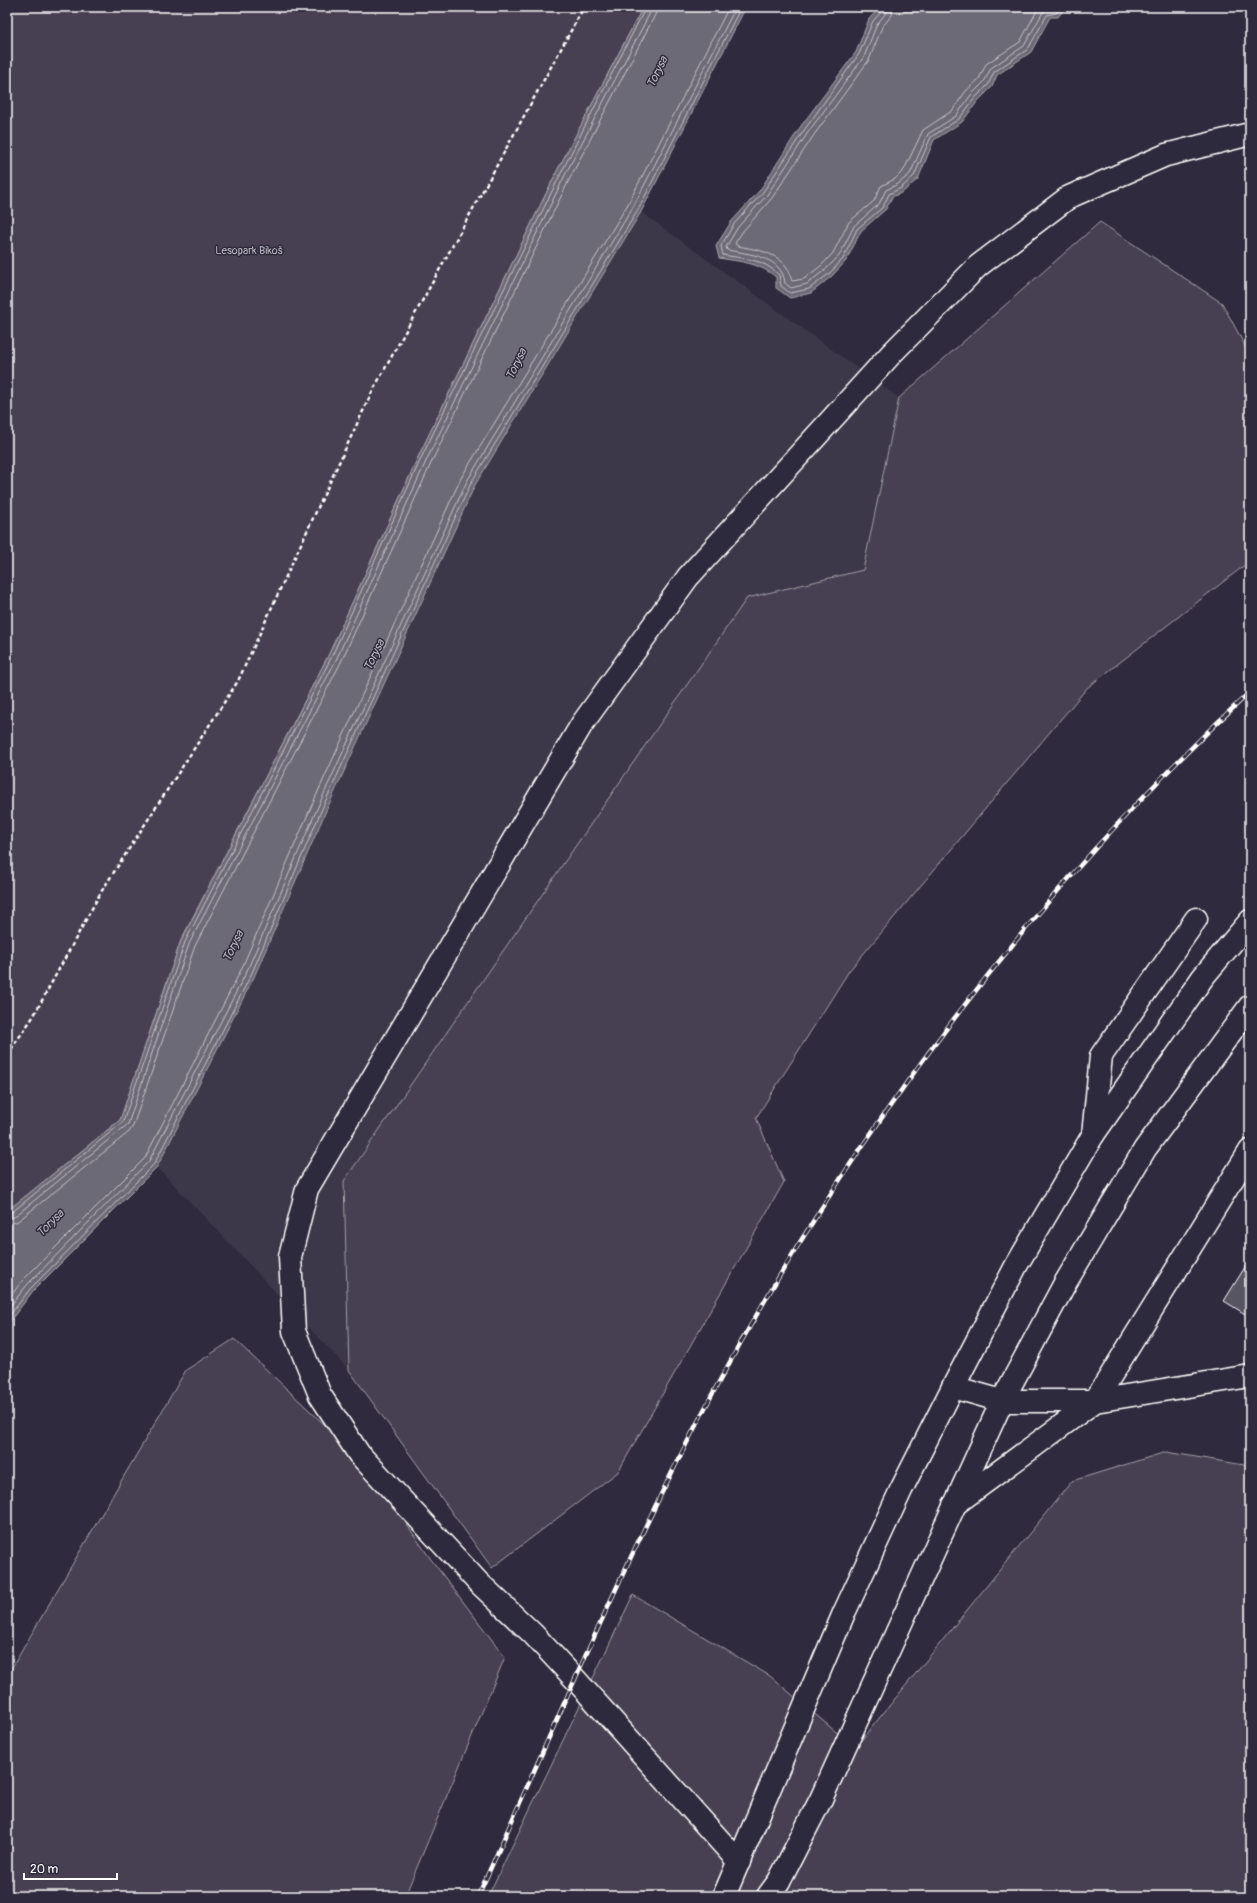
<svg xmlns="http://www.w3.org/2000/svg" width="1257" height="1903" font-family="Pangolin,sans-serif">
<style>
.built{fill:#3c3749}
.green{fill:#464152;stroke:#a2a0a8}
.water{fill:#6d6a77;stroke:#a7a6ad}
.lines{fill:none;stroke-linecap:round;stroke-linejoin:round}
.shore{stroke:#c5c3c9;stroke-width:1}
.building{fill:#595564;stroke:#fff}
.minor-casing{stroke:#fff;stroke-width:25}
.major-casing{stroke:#fff;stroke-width:25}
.path{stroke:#fff;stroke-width:2.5;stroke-dasharray:4 3;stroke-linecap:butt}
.minor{stroke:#2f2a3d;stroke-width:22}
.major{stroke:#2f2a3d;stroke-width:22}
.rail-casing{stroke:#fff;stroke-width:4.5}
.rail{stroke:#2f2a3d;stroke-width:3;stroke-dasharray:9;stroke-linecap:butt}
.labels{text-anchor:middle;stroke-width:3;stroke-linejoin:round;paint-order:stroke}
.park-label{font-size:11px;fill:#b5b3ba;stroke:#2f2a3d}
.water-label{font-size:12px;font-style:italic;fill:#b6b4bb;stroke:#2f2a3d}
</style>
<rect width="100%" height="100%" fill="#2f2a3d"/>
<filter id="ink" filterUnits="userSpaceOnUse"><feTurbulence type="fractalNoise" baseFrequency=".025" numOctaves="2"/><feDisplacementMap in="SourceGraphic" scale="8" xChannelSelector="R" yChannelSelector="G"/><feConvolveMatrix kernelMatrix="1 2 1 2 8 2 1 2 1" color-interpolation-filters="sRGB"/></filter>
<g filter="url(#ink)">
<!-- built -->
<polygon class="built" points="641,212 899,398 863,570 747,598 344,1181 349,1370 157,1167 254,977 325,813 475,485"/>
<!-- green -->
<g class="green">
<polygon points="7,7 643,7 557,171 420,453 328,656 181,940 120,1120 7,1211"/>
<polygon points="1100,222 1222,303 1250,355 1250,561 1087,688 849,971 756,1118 784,1182 618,1472 492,1568 349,1370 344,1181 747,598 863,570 899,398"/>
<polygon points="234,1339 362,1460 430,1558 505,1657 405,1896 7,1896 7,1676 186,1370"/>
<polygon points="1166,1452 1250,1466 1250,1896 488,1896 633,1595 770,1676 855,1748 1072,1481"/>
</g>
<!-- water -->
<g class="water">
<polygon points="643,7 746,7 641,212 475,485 325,813 254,977 157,1167 33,1291 7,1325 7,1211 120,1120 181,941 328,656 420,453 557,171"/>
<path d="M880,7H1066L1058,17H1050L1031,52L997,75L992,87L978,101L962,122L934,140L918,179L903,192L892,197L886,209L861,231L846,261L832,276L811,293L790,298L776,288V277C757,262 741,262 719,258L716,246L731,222L760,190L801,126L856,52L869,19Z"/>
</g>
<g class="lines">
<!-- shore -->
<g class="shore">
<path d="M882,7V11L873,21L859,54L805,129L763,192L734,224L721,246L723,255C745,259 762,258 779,275L781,286L790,293L809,289L830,273L843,259L857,229L883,207L889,194L901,188L914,176L931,137L959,119L975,98L988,85L994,72L1028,49L1047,15L1056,13L1062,7"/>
<path d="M887,7L886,13L877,24L864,57L809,131L767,195L738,227L726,247L727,250C749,254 782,256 785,283L791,288L807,284L826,269L839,256L854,226L879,204L886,190L898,184L910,174L928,134L956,116L971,95L984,82L991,68L1024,46L1043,12L1048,8L1055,7"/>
<path d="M893,7L892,15L882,27L869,60L814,135L772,198L743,231L735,243L737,246C754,249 778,252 788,269C791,273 790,278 792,281L804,279L822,265L833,253L849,222L874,201L881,186L895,179L904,170L923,130L952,111L966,91L979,79L986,64L1020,42L1039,7"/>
<polyline points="7,1214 11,1213 123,1122 185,942 331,658 423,454 561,173 646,7"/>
<polyline points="7,1219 14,1217 128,1124 189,944 336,660 428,457 565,175 650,13 651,7"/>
<polyline points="7,1225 18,1221 129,1132 133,1126 195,946 341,662 433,459 570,178 655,15 657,7"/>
<polyline points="7,1301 22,1281 145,1158 241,970 311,807 461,478 628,204 729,7"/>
<polyline points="7,1310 27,1285 149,1161 246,973 317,809 467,481 633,207 736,7"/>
<polyline points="7,1319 30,1289 154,1164 251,975 321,811 471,483 638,210 741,7"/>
</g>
</g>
<!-- building -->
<polygon class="building" points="1250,1259 1250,1317 1224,1301"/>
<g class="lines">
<!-- minor casing -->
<g class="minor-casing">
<g id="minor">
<polyline points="1093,1135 1101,1056 1196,919"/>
<polyline points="953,1387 1002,1401 1095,1401 1250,1376"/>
<polyline points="954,1505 1095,1401 1250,1151"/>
<polyline points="739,1862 575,1679 533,1634 478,1582 359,1454 320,1395 294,1331 290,1257 307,1189 582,724 688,577 892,353 978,266 1069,197 1166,155 1250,134"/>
</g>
</g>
<!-- major casing -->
<g class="major-casing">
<g id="major">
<polyline points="724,1896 844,1613 901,1490 953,1387 1016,1266 1093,1135 1203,977 1250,921"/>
<polyline points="768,1896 779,1881 821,1799 1002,1401 1064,1285 1145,1149 1250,1006"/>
</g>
</g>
<!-- path -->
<polyline class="path" points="7,1055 33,1017 101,892 238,681 294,559 371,394 584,7"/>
<!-- minor -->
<use href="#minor" class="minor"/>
<!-- major -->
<use href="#major" class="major"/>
<!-- rail casing -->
<g class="rail-casing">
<path id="rail" d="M478,1896C555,1727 626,1555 714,1391C851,1136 1037,888 1250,692"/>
</g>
<!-- rail -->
<use href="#rail" class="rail"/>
</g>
</g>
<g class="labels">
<!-- park labels -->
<g class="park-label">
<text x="249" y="254">Lesopark Bikoš</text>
</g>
<!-- water labels -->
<g class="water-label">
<text transform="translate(657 72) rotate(-64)" y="4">Torysa</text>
<text transform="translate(516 364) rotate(-64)" y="4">Torysa</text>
<text transform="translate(374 655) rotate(-64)" y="4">Torysa</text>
<text transform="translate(233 946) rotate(-64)" y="4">Torysa</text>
<text transform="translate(50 1223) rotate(-45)" y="4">Torysa</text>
</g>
</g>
<!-- margin -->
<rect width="1257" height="1903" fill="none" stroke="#2f2a3d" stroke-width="24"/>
<rect x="12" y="12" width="1233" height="1879" fill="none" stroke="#fff" stroke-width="1.5" filter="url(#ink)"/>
<!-- scale -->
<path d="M24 1873v6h93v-6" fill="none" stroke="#ffffff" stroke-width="2"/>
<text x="30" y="1873" font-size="12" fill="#ffffff" stroke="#2f2a3d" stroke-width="3" paint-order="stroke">20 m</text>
</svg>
